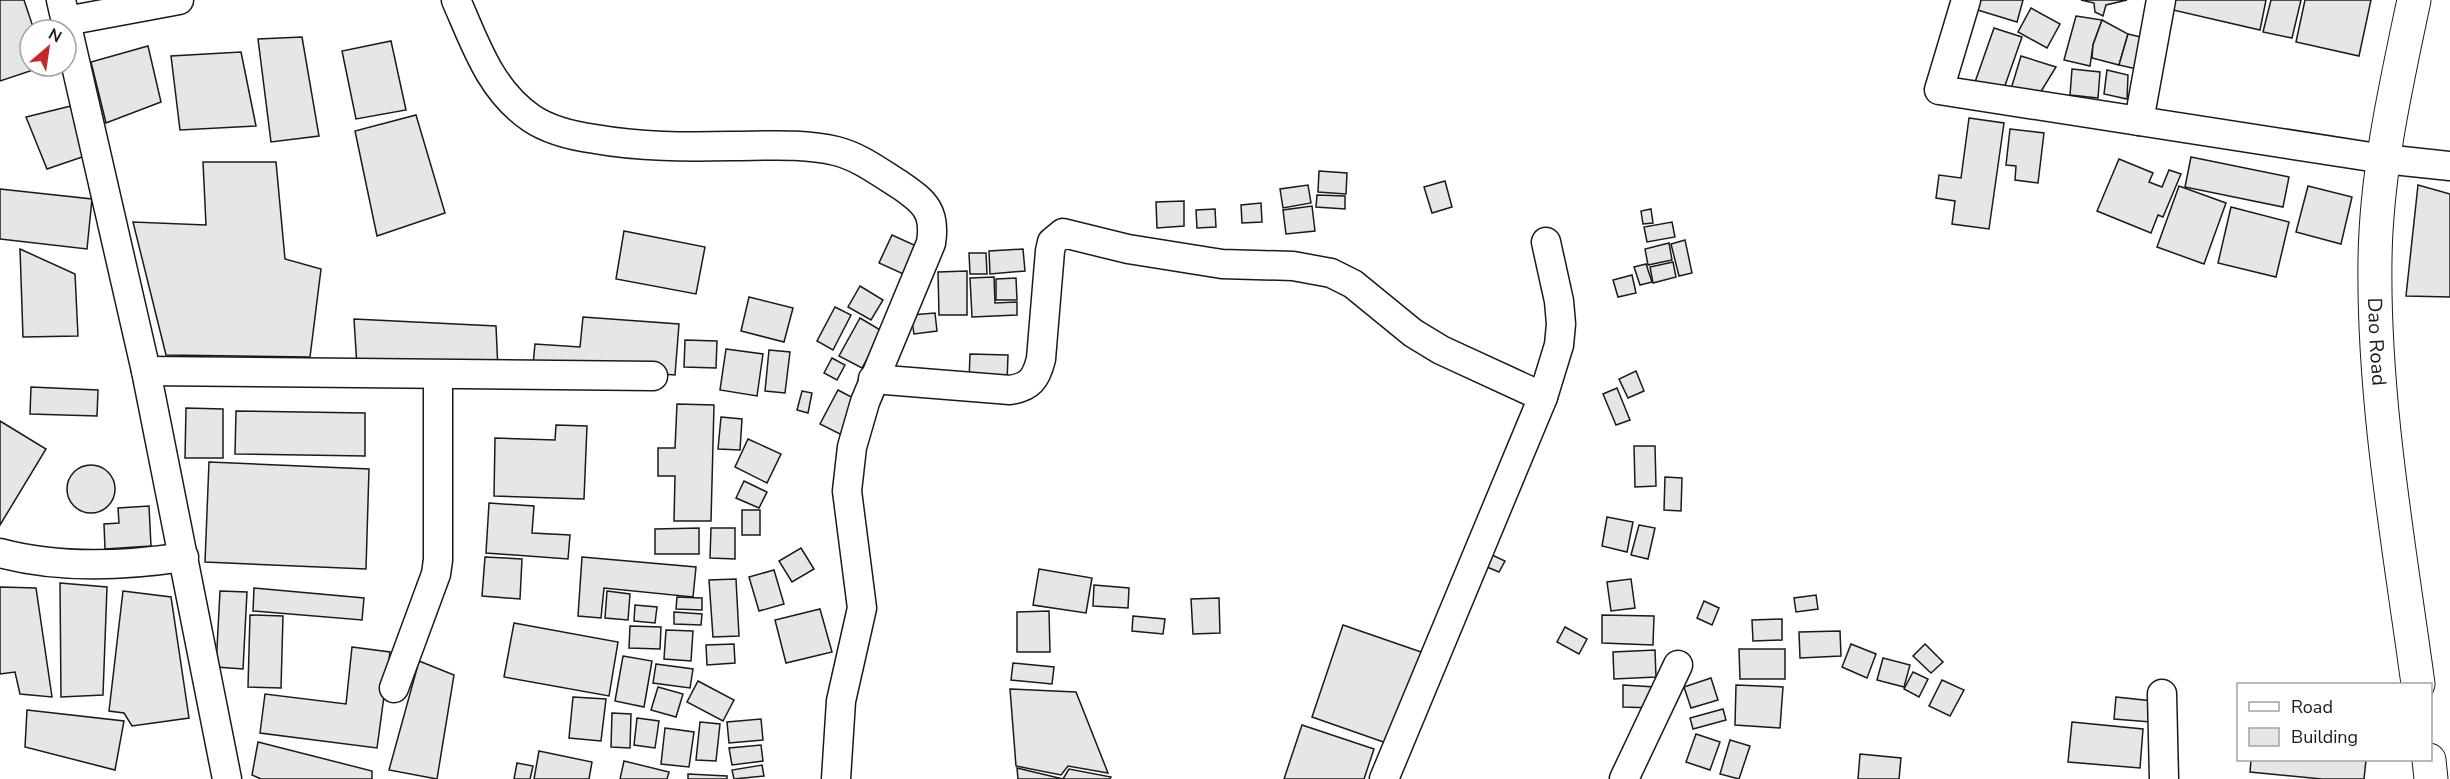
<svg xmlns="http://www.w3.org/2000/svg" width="2450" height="779" font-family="'Nunito Sans',sans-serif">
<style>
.building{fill:#e6e6e6;stroke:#1a1a1a;stroke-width:1.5}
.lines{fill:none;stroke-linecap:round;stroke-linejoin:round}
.street-casing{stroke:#1a1a1a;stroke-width:31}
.secondary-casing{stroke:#1a1a1a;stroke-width:35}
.street{stroke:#fff;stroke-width:28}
.secondary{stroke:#fff;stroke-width:33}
.labels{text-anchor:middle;stroke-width:4.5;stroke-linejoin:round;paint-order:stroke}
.street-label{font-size:20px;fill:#1a1a1a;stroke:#fff}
</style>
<rect width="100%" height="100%" fill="#fff"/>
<!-- building -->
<g class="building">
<polygon points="0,0 24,0 34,30 30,30 30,66 45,66 0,81"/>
<polygon points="1974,0 2023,0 2017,22 1971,8"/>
<polygon points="2081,0 2127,0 2106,5 2103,16 2095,12 2094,3"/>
<polygon points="2175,0 2266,0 2260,30 2173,10"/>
<polygon points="2271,0 2301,0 2292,38 2263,32"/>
<polygon points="2305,0 2371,0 2359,56 2296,42"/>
<polygon points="2031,8 2060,24 2047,48 2018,32"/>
<polygon points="2076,16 2102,20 2093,45 2090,66 2064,60"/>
<polygon points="2102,20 2128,34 2119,65 2092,58 2093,45"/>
<polygon points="1994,28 2022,37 2002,94 1974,85"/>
<polygon points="2128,34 2145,38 2141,70 2119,65"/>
<polygon points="302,37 319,136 271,142 258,39"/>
<polygon points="391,41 406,110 356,119 342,51"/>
<polygon points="148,46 161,102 106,123 91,62"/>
<polygon points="241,52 256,126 180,130 171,56"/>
<polygon points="2021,56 2056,67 2037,98 2011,89"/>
<polygon points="2072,69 2100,72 2098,98 2070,95"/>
<polygon points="2107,70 2128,75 2127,99 2104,94"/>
<polygon points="75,105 88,155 47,169 26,117"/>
<polygon points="416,115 445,213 377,236 355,131"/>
<polygon points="1969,118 2004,123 1989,229 1952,224 1955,201 1936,198 1939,175 1961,178"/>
<polygon points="2010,129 2044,133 2038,183 2015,180 2016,166 2006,165"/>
<polygon points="2191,157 2289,177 2283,207 2185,187"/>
<polygon points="2119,159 2153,173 2149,182 2162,187 2169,170 2181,174 2163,217 2158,215 2151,233 2097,211"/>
<polygon points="203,162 276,162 285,259 321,269 310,357 166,355 133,222 206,225"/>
<polygon points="1319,171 1347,173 1346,194 1318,192"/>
<polygon points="1445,181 1452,207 1432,213 1424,187"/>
<polygon points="1308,185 1311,203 1283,208 1280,189"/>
<polygon points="2418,185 2450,194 2450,297 2406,296"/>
<polygon points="2179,186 2226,203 2204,264 2157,247"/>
<polygon points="2308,186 2352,197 2341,244 2296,232"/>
<polygon points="0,189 92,199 87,249 0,239"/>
<polygon points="1317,195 1345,196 1345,209 1316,207"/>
<polygon points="1184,201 1184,226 1157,228 1156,202"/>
<polygon points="1261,203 1262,222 1242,223 1241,205"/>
<polygon points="1312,206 1315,231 1286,234 1283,210"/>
<polygon points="2231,207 2289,222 2276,277 2218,263"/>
<polygon points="1215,209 1216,227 1197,228 1196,210"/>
<polygon points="1651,209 1653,223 1643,224 1641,211"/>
<polygon points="1672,222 1675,237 1647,242 1644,227"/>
<polygon points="624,231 705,247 696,294 616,279"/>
<polygon points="892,235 923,249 910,277 879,263"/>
<polygon points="1685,240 1692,273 1679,276 1671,244"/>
<polygon points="1669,243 1672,260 1648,265 1645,249"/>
<polygon points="20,249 75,274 78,336 23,337"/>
<polygon points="1023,249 1025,271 990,274 989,251"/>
<polygon points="969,253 986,253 987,274 970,274"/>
<polygon points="1673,262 1676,277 1653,283 1650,267"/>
<polygon points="1646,264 1652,282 1640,285 1634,267"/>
<polygon points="967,271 967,315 939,315 938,272"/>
<polygon points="1632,275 1636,293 1618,297 1613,280"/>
<polygon points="994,277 995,303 1017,302 1017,315 972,317 970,278"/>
<polygon points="1016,278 1017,300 996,300 996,279"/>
<polygon points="860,286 883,300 871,320 848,307"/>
<polygon points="749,297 793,308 784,342 741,331"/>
<polygon points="835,307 851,315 833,350 817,341"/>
<polygon points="935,313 937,331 914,334 911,315"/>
<polygon points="583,317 679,324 675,375 533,365 535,344 580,347"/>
<polygon points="860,318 882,331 862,368 839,356"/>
<polygon points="354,319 496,326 498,371 357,367"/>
<polygon points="685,340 717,341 716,368 684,367"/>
<polygon points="726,349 763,354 757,396 720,390"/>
<polygon points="769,350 790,352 785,393 765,391"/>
<polygon points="970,354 1008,355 1007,382 969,381"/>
<polygon points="832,358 845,365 837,380 824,373"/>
<polygon points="1636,371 1644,391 1628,398 1619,379"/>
<polygon points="31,387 98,390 97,416 30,414"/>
<polygon points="1617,388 1630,420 1616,425 1603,394"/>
<polygon points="838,390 859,401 842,435 820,424"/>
<polygon points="802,391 812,393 808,413 797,410"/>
<polygon points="677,404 714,405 711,521 674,521 675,476 658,476 658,448 675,448"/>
<polygon points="186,408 223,409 223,458 185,458"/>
<polygon points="236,411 365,413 365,456 235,454"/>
<polygon points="721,417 742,419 740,450 718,449"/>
<polygon points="0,421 46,449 0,525"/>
<polygon points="556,425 587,426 584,499 494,496 495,438 555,440"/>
<polygon points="748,439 781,454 767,483 735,467"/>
<polygon points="1634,446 1655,446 1656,486 1635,487"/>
<polygon points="209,462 369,469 366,569 205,562"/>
<circle cx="91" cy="489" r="24"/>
<polygon points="1665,477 1682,478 1681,511 1664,510"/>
<polygon points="744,481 767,492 759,508 736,498"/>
<polygon points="489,503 534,506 532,533 570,535 568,559 486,553"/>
<polygon points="149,506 151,546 105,549 104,524 119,523 118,508"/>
<rect x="742" y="510" width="18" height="25"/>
<polygon points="1607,517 1633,522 1627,552 1602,546"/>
<polygon points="1639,525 1655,528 1648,559 1631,555"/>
<polygon points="699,528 699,554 655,554 655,529"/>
<polygon points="711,528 735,528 735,559 710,558"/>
<polygon points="801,548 814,569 792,582 779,561"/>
<polygon points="1492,555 1505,561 1499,572 1487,567"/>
<polygon points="485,557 522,559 520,599 482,596"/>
<polygon points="582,557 696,567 693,597 604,588 601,618 578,616"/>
<polygon points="1039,569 1092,578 1086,613 1033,605"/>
<polygon points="774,570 784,604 759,611 749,577"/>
<polygon points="736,579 739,636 713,637 709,580"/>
<polygon points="1631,579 1635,608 1611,611 1607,582"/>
<polygon points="60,583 107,587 103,695 61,697"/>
<polygon points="1094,585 1129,588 1128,608 1093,606"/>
<polygon points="0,587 36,588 52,697 20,694 15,672 0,674"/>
<polygon points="254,588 364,598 362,620 253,611"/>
<polygon points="123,591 171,597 189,718 132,726 124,713 109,711"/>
<polygon points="220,591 247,592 243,669 216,667"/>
<polygon points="607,591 630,594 628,620 605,618"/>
<polygon points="1816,595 1818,609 1796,612 1794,598"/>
<polygon points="677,597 702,598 702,610 676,609"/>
<polygon points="1219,598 1220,633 1193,634 1191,599"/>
<polygon points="1704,601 1719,608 1712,625 1697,618"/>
<polygon points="635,605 657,607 655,623 634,621"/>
<polygon points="820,609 832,652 786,663 775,620"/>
<polygon points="1049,611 1050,652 1017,652 1017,612"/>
<polygon points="674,612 702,614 701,625 674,624"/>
<polygon points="250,615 283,616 281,688 248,687"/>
<polygon points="1602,615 1654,616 1653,645 1602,643"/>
<polygon points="1133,616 1165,619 1163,634 1132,631"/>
<polygon points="1782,619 1782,640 1753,641 1752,620"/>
<polygon points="514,623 618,642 609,696 504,677"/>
<polygon points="1343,625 1424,653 1392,745 1312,717"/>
<polygon points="630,626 661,627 660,649 629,648"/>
<polygon points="1565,627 1587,639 1579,654 1557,642"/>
<polygon points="666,630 693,631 691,661 664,659"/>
<polygon points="1840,631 1841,656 1800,658 1799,632"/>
<polygon points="734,644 735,663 707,665 706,645"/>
<polygon points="1851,644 1876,654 1867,678 1842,667"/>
<polygon points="1925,644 1943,662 1931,673 1913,656"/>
<polygon points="352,647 390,652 377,748 260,733 265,694 346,704"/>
<polygon points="1739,649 1785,649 1785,679 1740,679"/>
<polygon points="1655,650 1656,677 1614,679 1613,652"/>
<polygon points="623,656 652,661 644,707 615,701"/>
<polygon points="1883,658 1910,665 1904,687 1877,680"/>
<polygon points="419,661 454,675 437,779 389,770"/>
<polygon points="1013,663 1054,667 1052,684 1011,680"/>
<polygon points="656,664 693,669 690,688 653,683"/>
<polygon points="1913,672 1928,679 1919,697 1904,689"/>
<polygon points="1711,678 1718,700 1691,708 1684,687"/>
<polygon points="1942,680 1964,690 1950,716 1929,706"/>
<polygon points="698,681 734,700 723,721 687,702"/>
<polygon points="1623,685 1655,687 1654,708 1623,707"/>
<polygon points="1736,685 1783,687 1780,728 1735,725"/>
<polygon points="658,687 683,694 676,717 651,710"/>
<polygon points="1010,689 1076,692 1108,773 1068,766 1061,775 1016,766"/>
<polygon points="573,697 606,699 601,741 569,738"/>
<polygon points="2116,697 2153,701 2151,722 2114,719"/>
<polygon points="1723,709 1726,720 1693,729 1690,718"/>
<polygon points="27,710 124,721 115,770 25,747"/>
<polygon points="612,713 631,714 630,748 611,747"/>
<polygon points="637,718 659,721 655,748 634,745"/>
<polygon points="761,719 763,740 729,743 727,722"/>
<polygon points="700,722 720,724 716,761 696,760"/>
<polygon points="2072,722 2143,729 2140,768 2068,762"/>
<polygon points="1302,725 1374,749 1364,779 1284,779"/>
<polygon points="665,728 694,732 689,767 661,764"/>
<polygon points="1696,734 1720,742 1710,770 1686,762"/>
<polygon points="1730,740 1750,746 1739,779 1720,774"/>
<polygon points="258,742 372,771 372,779 261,779 252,775"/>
<polygon points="761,745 763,761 732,765 729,748"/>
<polygon points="539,751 592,762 589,779 534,779"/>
<polygon points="1860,754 1901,758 1899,779 1858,779"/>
<polygon points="2251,760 2366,760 2364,779 2322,779 2250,772"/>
<polygon points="624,761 669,772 667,779 620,779"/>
<polygon points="517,763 533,766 530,779 514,779"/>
<polygon points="762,765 764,776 734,779 732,770"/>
<polygon points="1017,768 1063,779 1069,769 1111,777 1110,779 1018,779"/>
<polygon points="688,774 727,776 727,779 688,779"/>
</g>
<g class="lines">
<!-- street casing -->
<g class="street-casing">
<g id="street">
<polyline points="61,0 146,371 227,779"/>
<path d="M456,0C475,43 490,90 531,118C550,131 573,136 595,139C640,147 686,147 731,146C766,146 802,143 836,151C860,157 879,172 900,185C925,202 936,212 931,243L865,402L852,447L847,491L862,608L841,701L836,779"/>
<polyline points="1966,0 1939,90 2384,159 2450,166"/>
<polyline points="66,21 179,0"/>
<polyline points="2139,121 2161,0"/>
<polyline points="146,371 653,376"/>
<path d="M873,379L1010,390C1030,387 1036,379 1041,359L1050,251L1052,242L1063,233L1128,249L1222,264L1293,266L1331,273L1353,284L1413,333L1441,350L1543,397"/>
<path d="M0,553C59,569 124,566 184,557"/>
<polyline points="394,688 436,574 438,560 438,376"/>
<polyline points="2162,694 2164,779"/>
<polyline points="1384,779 1543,397 1559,345 1561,324 1559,301 1546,242"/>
<polyline points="1624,779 1678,665"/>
</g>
</g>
<!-- secondary casing -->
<g class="secondary-casing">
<g id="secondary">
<path id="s1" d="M2414,0C2396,85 2376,173 2375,260C2373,402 2399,544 2418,684"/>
<polyline points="2429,760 2431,779"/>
</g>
</g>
<!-- street -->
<use href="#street" class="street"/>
<!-- secondary -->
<use href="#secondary" class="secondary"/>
</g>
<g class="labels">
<!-- street labels -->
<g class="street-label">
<text dy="7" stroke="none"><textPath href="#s1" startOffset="345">Dao Road</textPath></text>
</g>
</g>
<!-- legend -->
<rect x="2237" y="683" width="195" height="78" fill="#ffffff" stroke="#a3a3a3" stroke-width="1.5"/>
<rect x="2249" y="702" width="30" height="9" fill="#ffffff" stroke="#a3a3a3" stroke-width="1.5"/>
<text x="2291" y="713" font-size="18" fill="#1a1a1a">Road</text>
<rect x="2249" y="728" width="30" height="18" fill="#e6e6e6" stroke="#a3a3a3" stroke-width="1.5"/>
<text x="2291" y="743" font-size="18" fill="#1a1a1a">Building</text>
<!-- north arrow -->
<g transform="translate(48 48) rotate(29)"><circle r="28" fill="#ffffff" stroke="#a3a3a3" stroke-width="1.5"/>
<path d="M0-4.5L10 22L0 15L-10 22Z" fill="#c62828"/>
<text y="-9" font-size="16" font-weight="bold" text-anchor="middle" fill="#1a1a1a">N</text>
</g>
</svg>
